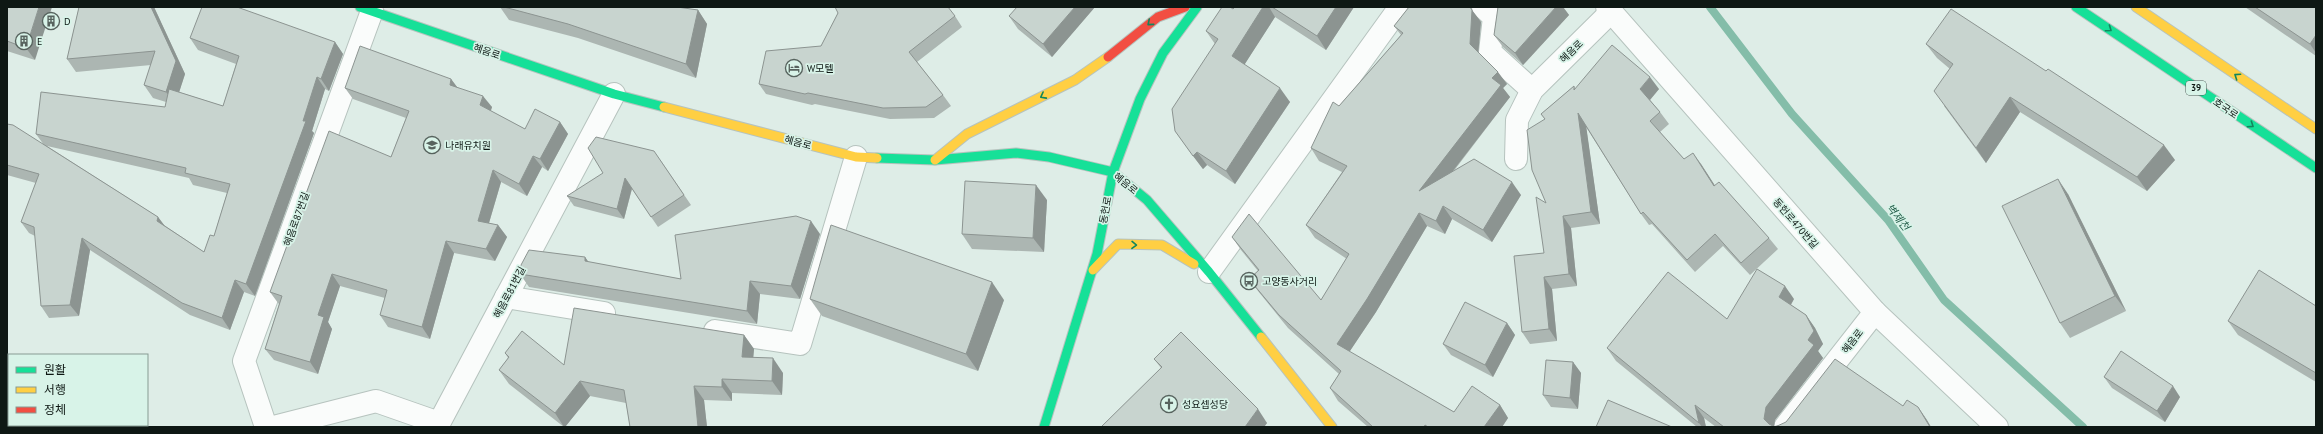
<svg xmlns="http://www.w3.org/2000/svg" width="2323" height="434" font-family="'PT Sans','Noto Sans KR',sans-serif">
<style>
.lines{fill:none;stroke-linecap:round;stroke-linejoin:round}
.stream{stroke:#84bda9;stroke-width:8}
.street-casing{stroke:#b6c3be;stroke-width:24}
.fast-casing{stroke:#b6c3be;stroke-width:11}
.slow-casing{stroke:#b6c3be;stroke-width:11}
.jam-casing{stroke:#b6c3be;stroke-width:11}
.street{stroke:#fafcfb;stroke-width:22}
.fast{stroke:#16e098;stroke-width:9}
.slow{stroke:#ffcf43;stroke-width:9}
.jam{stroke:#f24e42;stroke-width:9}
.wall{fill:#acb6b2;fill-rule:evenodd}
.shaded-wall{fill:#8c9491}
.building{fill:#c8d4cf;stroke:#8c9491}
.oneway{stroke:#12865d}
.labels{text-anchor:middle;stroke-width:3.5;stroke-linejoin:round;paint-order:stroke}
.shield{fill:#d8f3e8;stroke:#4b5a54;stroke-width:1}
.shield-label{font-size:9px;font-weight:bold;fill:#0e1814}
.poi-label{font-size:10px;fill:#0e1814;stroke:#d8f3e8;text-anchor:start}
.street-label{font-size:10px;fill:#0e1814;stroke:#d8f3e8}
.water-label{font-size:11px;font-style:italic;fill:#28624e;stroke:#d8f3e8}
</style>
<rect width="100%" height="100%" fill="#deede7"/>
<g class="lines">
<!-- stream -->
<polyline class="stream" points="1710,7 1792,114 1888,220 1944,300 2083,427"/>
<!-- street casing -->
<g class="street-casing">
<g id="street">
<polyline points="1483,7 1494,17 1490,52 1532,90"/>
<polyline points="1607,7 1875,312 1997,427"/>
<polyline points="1516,159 1517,120 1532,90 1611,12"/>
<polyline points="1209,272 1400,7"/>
<polyline points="506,297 604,313"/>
<polyline points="715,331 800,344 856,157"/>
<polyline points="266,427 244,361 372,11"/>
<polyline points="274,427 376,401 439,423"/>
<polyline points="437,427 614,94"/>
<polyline points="1785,427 1875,312"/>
</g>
</g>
<!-- fast casing -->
<g class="fast-casing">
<g id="fast">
<polyline points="360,7 614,94 664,107"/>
<polyline points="2076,7 2316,168"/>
<polyline points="877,158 935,160 1016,153 1049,157 1113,172 1147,200 1209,272 1261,337"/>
<polyline points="1044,427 1097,254 1113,172 1140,99 1163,53 1197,7"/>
</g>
</g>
<!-- slow casing -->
<g class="slow-casing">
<g id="slow">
<polyline points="2136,7 2316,129"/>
<polyline points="664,107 856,157 877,158"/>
<polyline points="935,160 967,134 1075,80 1108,57"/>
<polyline points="1093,270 1118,244 1162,245 1194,264"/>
<polyline points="1261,337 1332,427"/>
</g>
</g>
<!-- jam casing -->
<g class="jam-casing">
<polyline id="jam" points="1108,57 1158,17 1185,7"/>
</g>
<!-- street -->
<use href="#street" class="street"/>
<!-- fast -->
<use href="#fast" class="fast"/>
<!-- slow -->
<use href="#slow" class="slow"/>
<!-- jam -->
<use href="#jam" class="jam"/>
</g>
<!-- wall -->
<g class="wall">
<polygon points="7,7 35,60 7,51"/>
<path d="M79,7H154L185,74L179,92L223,106L236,64L198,50L190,38L335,42L343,54L329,91L325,89L312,131L314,133L255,296L244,292L230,330L190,315L90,250L79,316L49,318L41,306L35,236L29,233L21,222L36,183L7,175V124L44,145L36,134L165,107L166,102L153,98L144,85L151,65L76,72L67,59ZM47,146L189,178L193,185L227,193L214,236L204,252L164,225L158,217Z"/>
<polygon points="500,7 677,7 698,10 707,24 696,78 578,38 509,20"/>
<polygon points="1095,7 1052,57 1018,29 1009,16"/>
<polygon points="1235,7 1354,7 1326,50 1275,17 1244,65 1290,102 1235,184 1207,165 1203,169 1175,131 1215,44 1206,31 1233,9"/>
<polygon points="1409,7 1472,7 1471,9 1481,22 1478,52 1507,84 1503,88 1510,97 1453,172 1521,195 1492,242 1452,219 1445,234 1427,226 1376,312 1349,352 1454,412 1500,405 1508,418 1502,427 1368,427 1338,401 1330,388 1339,374 1288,328 1258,291 1249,279 1258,271 1241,250 1232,237 1321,300 1347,259 1315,238 1306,225 1342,172 1319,161 1311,148 1339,106 1401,35 1394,26"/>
<polygon points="1498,7 1563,7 1569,15 1523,65 1503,47 1494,35"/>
<polygon points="2245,7 2316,7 2316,56"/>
<polygon points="838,13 955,16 962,27 917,62 943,95 951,106 934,118 890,119 815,104 812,105 766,94 759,84 821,46"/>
<polygon points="1926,44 2175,160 2147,191 2020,112 1986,163 1944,106 1950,69 1937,58"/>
<polygon points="451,79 457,87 492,107 491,111 525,129 560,122 568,134 548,171 542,167 527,196 501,182 489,223 498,225 507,237 495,261 454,253 430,339 388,327 380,315 385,298 340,286 328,322 332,329 318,374 274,360 265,349 279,304 278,303 270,292 391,157 406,118 353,99 345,88"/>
<polygon points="1574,86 1575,88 1659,89 1650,100 1660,112 1669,124 1660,132 1684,159 1701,164 1715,186 1769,238 1778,249 1750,275 1723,246 1695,272 1652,224 1649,225 1641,214 1586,127 1600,224 1571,228 1577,286 1552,289 1557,341 1530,344 1522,332 1544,253 1546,203 1545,119 1541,114"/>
<polygon points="661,161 691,205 658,227 632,189 624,219 574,206 567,196"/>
<polygon points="2068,194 2126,311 2070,338 2060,323"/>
<polygon points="1047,200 1044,252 972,249 962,234"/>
<polygon points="820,234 800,299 760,294 757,324 529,287 520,274 585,257 588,262 681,279"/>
<polygon points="810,299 1004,300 978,371 822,316"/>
<polygon points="1794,299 1791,305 1806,315 1815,328 1823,344 1818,351 1823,358 1775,420 1774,426 1903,406 1918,407 1931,427 1716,427 1704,418 1706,427 1697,427 1616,361 1607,348 1727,319"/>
<polygon points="2316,306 2316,382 2238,335 2228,321"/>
<polygon points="1507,323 1515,335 1493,377 1451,355 1443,344"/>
<polygon points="744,335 754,349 753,358 783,373 782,395 732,393 732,401 704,400 707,427 630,427 626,403 590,396 565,427 564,427 509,384 499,370 508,358 505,353 564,365"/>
<polygon points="1154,359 1267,423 1264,427 1102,427 1161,368"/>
<polygon points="1573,362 1581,373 1578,409 1551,407 1543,395"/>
<polygon points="2104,377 2180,397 2165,422 2112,388"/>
</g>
<!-- shaded-wall -->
<g class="shaded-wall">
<polygon points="39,7 52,7 35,60 26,48"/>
<polygon points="151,7 154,7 185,74 175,105 166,92"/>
<polygon points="1075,7 1095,7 1052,57 1043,44"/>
<polygon points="1263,7 1269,7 1275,17 1241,70 1232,56"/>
<polygon points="1336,7 1354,7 1326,50 1317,36"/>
<polygon points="1556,7 1563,7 1569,15 1523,65 1515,53"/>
<polygon points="698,10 707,24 696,78 686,64"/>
<polygon points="1472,10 1481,22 1478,56 1470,44"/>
<polygon points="2316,35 2316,53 2310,44"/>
<polygon points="335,42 343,54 329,91 321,79"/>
<polygon points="1498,72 1507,84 1503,88 1510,97 1428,203 1419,191 1492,78"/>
<polygon points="317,77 325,89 312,131 314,133 255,296 246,284 303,121"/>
<polygon points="1650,77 1659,89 1649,101 1640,89"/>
<polygon points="451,79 460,91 450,85"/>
<polygon points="1280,88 1290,102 1235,184 1226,171"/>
<polygon points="483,96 492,107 488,117 480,105"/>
<polygon points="2010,97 2020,112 1986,163 1976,148"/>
<polygon points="1578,113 1586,125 1600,224 1591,212"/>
<polygon points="560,122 568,134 548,171 540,159"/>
<polygon points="2164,145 2175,160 2147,191 2137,177"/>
<polygon points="1197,152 1207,165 1203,169 1193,156"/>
<polygon points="1693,153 1701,164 1723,198 1714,186"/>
<polygon points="533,156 542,167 527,196 519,184"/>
<polygon points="493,170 501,182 486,233 478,221"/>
<polygon points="625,178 632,188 624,219 617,209"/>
<polygon points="2058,179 2068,194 2126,311 2115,296"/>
<polygon points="1512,182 1521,195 1492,242 1483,230"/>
<polygon points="1036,185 1047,200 1044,252 1033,238"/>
<polygon points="1443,206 1452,219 1445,234 1436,221"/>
<polygon points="1419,213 1427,226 1376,312 1346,357 1337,344"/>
<polygon points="1563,216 1571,228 1577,286 1569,274"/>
<polygon points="158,217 167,229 157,221"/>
<polygon points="811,221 820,234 800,299 791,286"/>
<polygon points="498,225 507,237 495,261 486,249"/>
<polygon points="82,238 90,250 79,316 70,305"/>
<polygon points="446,241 454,253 430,339 422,327"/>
<polygon points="585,257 595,271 585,261"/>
<polygon points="332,274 340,286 328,322 332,329 318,374 310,362 318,315"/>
<polygon points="1544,277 1552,289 1557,341 1549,329"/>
<polygon points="235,280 244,292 230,330 222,318"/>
<polygon points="750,281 760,294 757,324 747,311"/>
<polygon points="992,282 1004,300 978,371 966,354"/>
<polygon points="1785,286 1794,299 1788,309 1779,297"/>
<polygon points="1806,315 1815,328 1823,344 1818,351 1823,358 1775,420 1774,427 1770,427 1764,419 1766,407 1808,340"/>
<polygon points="1507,323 1515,335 1493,377 1485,365"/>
<polygon points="744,335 754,349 752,372 742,357"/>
<polygon points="773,358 783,373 782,395 772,381"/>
<polygon points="1573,362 1581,373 1578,409 1570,398"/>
<polygon points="722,379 732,393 732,401 722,387"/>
<polygon points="580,381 590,396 565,427 564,427 555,413"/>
<polygon points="694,386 704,400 707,427 698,427"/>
<polygon points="2173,386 2180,397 2165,422 2157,411"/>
<polygon points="1500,405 1508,418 1502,427 1484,427"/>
<polygon points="1695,405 1704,418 1706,427 1702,427 1699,423"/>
<polygon points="1918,407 1927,420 1931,427 1930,427"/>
<polygon points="1258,409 1267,423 1264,427 1245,427"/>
</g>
<!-- building -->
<g class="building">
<polygon points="7,7 39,7 26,48 7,41"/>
<polygon points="79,7 151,7 176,61 166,92 144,85 155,51 67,59"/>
<polygon points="202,7 237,7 335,42 321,79 317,77 303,121 306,121 246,284 235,280 222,318 182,303 82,238 70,305 41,306 34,227 21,222 39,174 7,165 7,124 13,125 158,217 157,221 204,252 210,235 214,236 230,184 185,173 186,168 36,134 41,92 165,107 169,89 223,106 239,56 190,38"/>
<polygon points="504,7 677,7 698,10 686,64 568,24"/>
<polygon points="835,7 948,7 955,16 909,52 943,95 926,107 883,108 808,93 805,94 759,84 766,51 821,46 838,13"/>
<polygon points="1017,7 1075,7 1043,44 1009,16"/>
<polygon points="1222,7 1230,7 1233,9 1235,7 1263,7 1232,56 1280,88 1226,171 1197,152 1193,156 1175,131 1172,109 1218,39 1206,31"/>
<polygon points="1272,7 1336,7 1317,36"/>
<polygon points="1409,7 1470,7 1472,10 1470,44 1498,72 1492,78 1501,85 1419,191 1474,159 1512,182 1483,230 1443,206 1436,221 1419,213 1367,299 1337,344 1454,412 1472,386 1500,405 1484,427 1428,427 1425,425 1424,427 1373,427 1330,388 1341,371 1279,315 1249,279 1259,270 1232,237 1249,214 1321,300 1349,254 1306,225 1347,166 1311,148 1333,102 1339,106 1403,33 1394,26"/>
<polygon points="1498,7 1556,7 1515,53 1494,35"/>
<polygon points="2255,7 2316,7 2316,35 2310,44"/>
<polygon points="1951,9 2046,71 2048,69 2164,145 2137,177 2010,97 1976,148 1934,91 1953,64 1926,44"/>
<polygon points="1612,45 1650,77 1640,89 1660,112 1650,121 1684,159 1693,153 1714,186 1719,182 1769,238 1741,263 1715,234 1687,260 1643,212 1641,214 1578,113 1591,212 1563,216 1569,274 1544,277 1549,329 1522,332 1514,256 1544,253 1536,197 1546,203 1532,170 1527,130 1545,119 1541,114 1574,86 1574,90"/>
<polygon points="360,46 451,79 450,85 483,96 480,105 525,129 535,109 560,122 540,159 533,156 519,184 493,170 478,221 498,225 486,249 446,241 422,327 380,315 387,290 332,274 318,315 324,317 310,362 265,349 282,296 270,292 329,131 391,157 409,111 345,88"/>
<polygon points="596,137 654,151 684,195 651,217 625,178 617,209 567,196 603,173 588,148"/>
<polygon points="2058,179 2115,296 2060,323 2002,206"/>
<polygon points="965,181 1036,185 1033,238 962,234"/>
<polygon points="796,216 811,221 791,286 750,281 747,311 520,274 521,265 529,250 585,257 585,261 681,279 675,235"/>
<polygon points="831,225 992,282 966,354 810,299"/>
<polygon points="1757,269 1785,286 1779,297 1806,315 1814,331 1808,340 1814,345 1766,407 1764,419 1769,424 1775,427 1786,422 1835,359 1903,406 1907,400 1918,407 1930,427 1724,427 1695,405 1699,423 1607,348 1668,272 1727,319"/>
<polygon points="2259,270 2316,306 2316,373 2228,321"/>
<polygon points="1465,302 1507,323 1485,365 1443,344"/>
<polygon points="574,308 744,335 742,357 773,358 772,381 722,379 722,387 694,386 698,427 630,427 624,390 580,381 555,413 499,370 509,357 505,353 522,331 564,365"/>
<polygon points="1181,332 1258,409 1245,427 1101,427 1162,367 1154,359"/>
<polygon points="2121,351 2173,386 2157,411 2104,377"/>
<polygon points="1546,360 1573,362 1570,398 1543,395"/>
<polygon points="1608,400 1672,427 1596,427"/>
</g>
<!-- one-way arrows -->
<defs><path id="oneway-chevron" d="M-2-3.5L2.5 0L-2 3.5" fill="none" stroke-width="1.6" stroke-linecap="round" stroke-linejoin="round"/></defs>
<g class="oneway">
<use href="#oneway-chevron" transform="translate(1150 23) rotate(140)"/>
<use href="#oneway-chevron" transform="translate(2109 29) rotate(35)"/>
<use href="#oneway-chevron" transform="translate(2237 76) rotate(-146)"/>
<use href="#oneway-chevron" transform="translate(1043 96) rotate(152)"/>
<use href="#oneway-chevron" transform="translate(2251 125) rotate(34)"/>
<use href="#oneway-chevron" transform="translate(1134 245) rotate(1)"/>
</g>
<!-- icons -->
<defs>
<g id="building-ring" transform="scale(0.9)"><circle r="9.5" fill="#d8f3e8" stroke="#57635e" stroke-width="1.5"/><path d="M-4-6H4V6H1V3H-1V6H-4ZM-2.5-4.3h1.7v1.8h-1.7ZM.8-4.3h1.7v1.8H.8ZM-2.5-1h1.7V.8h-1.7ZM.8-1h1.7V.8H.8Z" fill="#57635e"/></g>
<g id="hotel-ring" transform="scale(0.9)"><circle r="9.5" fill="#d8f3e8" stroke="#57635e" stroke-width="1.5"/><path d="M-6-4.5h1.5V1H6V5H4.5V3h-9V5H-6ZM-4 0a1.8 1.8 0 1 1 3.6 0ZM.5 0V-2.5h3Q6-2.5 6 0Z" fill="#57635e"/></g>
<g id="school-ring" transform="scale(0.9)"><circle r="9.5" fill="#d8f3e8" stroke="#57635e" stroke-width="1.5"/><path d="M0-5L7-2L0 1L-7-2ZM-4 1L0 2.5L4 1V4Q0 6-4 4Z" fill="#57635e"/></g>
<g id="bus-ring" transform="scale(0.9)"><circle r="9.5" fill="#d8f3e8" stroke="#57635e" stroke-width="1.5"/><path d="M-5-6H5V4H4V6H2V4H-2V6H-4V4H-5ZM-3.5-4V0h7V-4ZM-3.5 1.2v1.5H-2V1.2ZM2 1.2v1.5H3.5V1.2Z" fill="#57635e"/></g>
<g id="church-ring" transform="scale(0.9)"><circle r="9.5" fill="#d8f3e8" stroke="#57635e" stroke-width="1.5"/><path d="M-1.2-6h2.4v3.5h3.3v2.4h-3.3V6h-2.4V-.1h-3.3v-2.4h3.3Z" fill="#57635e"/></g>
</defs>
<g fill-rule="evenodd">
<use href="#building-ring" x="51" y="21"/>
<use href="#building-ring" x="24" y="41"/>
<use href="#hotel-ring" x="794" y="68"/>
<use href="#school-ring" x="432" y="145"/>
<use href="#bus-ring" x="1249" y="281"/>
<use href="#church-ring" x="1169" y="404"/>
</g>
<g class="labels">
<!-- shield labels -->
<rect class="shield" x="2186" y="81" width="20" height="14" rx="3"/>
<g class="shield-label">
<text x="2196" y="91">39</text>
</g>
<!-- poi labels -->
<g class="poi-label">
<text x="64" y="25">D</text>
<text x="37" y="45">E</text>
<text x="807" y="72">W모텔</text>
<text x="445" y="149">나래유치원</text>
<text x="1262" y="285">고양동사거리</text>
<text x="1182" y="408">성요셉성당</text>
</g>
<!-- street labels -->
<g class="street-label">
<text transform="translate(487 51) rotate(19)" y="4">혜음로</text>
<text transform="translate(1571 51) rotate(-44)" y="4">혜음로</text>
<text transform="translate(2226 108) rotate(34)" y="4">호국로</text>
<text transform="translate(798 142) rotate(15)" y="4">혜음로</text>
<text transform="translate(1126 183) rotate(39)" y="4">혜음로</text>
<text transform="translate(1105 210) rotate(-79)" y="4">동헌로</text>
<text transform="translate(296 219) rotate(-70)" y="4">혜음로87번길</text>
<text transform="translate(1796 223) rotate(49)" y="4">동헌로470번길</text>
<text transform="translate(509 292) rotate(-62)" y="4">혜음로81번길</text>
<text transform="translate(1852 341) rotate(-52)" y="4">혜음로</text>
</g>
<!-- water labels -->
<g class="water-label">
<text transform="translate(1898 217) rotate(52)" y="4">벽제천</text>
</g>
</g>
<!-- border -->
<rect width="2323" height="434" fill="none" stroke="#0e1814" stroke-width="16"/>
<!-- legend -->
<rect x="8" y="354" width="140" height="72" fill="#d8f3e8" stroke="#879b93"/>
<rect x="16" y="367" width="20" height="6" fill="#16e098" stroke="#879b93"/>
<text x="44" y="374" font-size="12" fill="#0e1814">원활</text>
<rect x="16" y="387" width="20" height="6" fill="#ffcf43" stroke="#879b93"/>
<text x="44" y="394" font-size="12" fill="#0e1814">서행</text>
<rect x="16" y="407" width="20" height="6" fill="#f24e42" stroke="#879b93"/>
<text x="44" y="414" font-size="12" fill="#0e1814">정체</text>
</svg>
